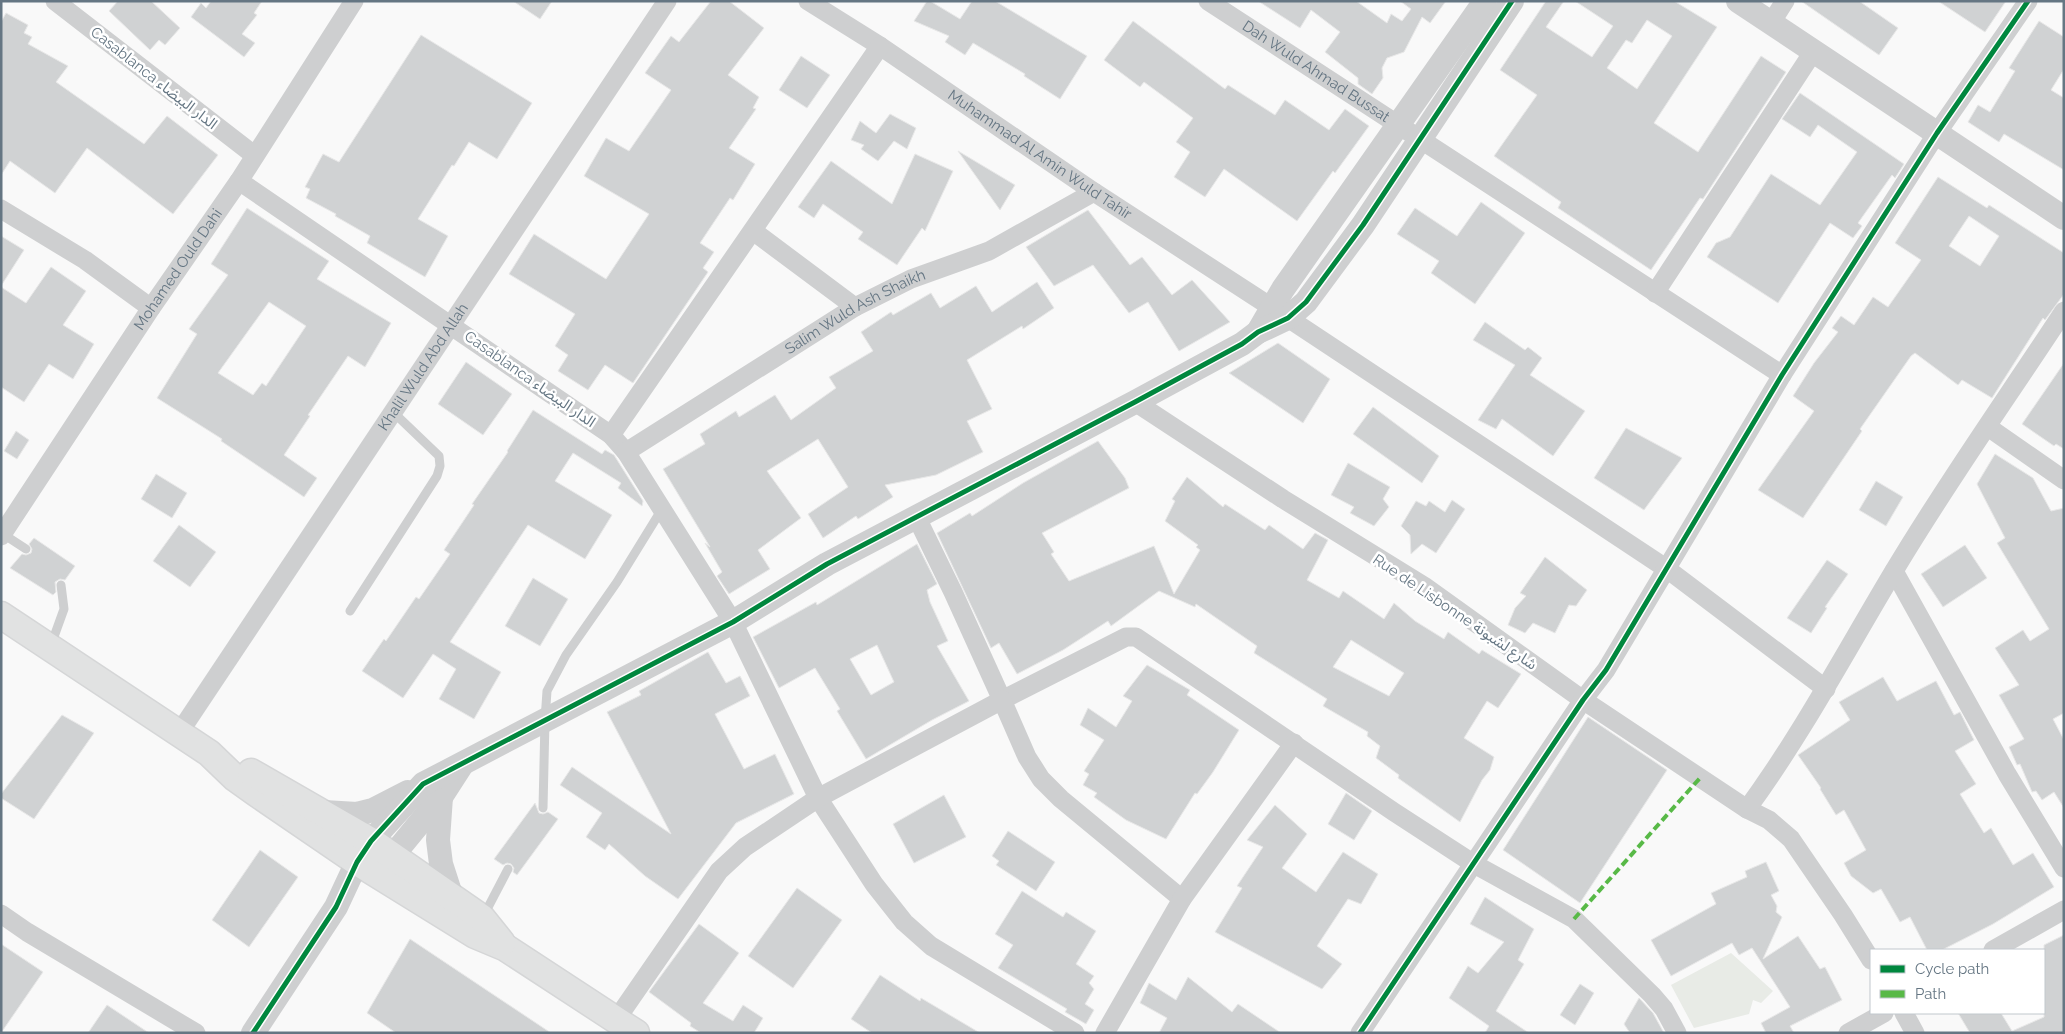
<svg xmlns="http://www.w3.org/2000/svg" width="2065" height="1034" font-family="Raleway,'Noto Sans Arabic',sans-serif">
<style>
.green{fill:#e8ebe6}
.building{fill:#d0d2d3;stroke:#e8e8e8;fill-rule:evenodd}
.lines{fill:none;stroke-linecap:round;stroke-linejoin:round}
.secondary-casing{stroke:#d5d6d7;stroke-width:29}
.service{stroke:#cecfd0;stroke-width:9}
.minor{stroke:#cecfd0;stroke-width:19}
.tertiary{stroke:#cecfd0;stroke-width:24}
.secondary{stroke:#e1e2e2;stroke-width:26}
.quiet{stroke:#58b947;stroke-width:4;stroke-dasharray:8 4;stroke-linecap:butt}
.cycleway-casing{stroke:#fff;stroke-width:8}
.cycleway{stroke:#00873e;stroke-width:5}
.labels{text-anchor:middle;stroke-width:5;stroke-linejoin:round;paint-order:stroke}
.street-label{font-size:15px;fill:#657683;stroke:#fff}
</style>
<rect width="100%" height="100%" fill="#f9f9f9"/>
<!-- green -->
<polygon class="green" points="1731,953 1773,991 1761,1003 1753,1000 1749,1014 1694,1028 1671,985"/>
<!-- building -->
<g class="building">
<polygon points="118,1 151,1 180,28 165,45 159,40 150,50 109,11"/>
<polygon points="211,1 262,1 254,13 257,15 242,34 255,43 244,57 191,17 201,3 206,8"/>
<polygon points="513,1 552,1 540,19"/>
<polygon points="711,1 729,1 764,28 728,75 759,97 753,108 756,109 729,148 755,164 733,200 730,198 700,243 714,252 703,268 708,272 633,383 605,365 588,390 558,371 568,355 555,346 575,314 509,274 534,234 606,279 649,214 584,176 606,138 629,151 671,90 645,73 671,36 679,42"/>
<polygon points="927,1 930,1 960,19 972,1 995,1 1087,56 1060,99 1024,76 1025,74 973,43 965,55 945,42 949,36 914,21"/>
<polygon points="1258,1 1356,1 1387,23 1391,14 1402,21 1411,9 1400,1 1446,1 1430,23 1422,17 1404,52 1387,58 1382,68 1383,78 1372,94 1358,84 1358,78 1325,52 1340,32 1311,10 1300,28"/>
<path d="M1546,1H1564L1546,27L1592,57L1613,26L1575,1H1674L1717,27L1654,123L1698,152L1761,56L1786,72L1703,199L1700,198L1651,270L1558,208L1561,202L1494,156L1537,95L1500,70ZM1647,20L1672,36L1637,89L1607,68L1626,40L1632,43Z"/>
<polygon points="1801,1 1859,1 1898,28 1879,55"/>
<polygon points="1938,1 2006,1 1985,32"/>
<polygon points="6,13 28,25 24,33 32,37 28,44 68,66 56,82 144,144 167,116 218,155 173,214 87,148 55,193 10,161 1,175 1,22"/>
<polygon points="1133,21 1225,89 1228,85 1275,115 1285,100 1329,130 1345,109 1369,126 1335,173 1333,171 1297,221 1224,169 1205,197 1174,177 1190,152 1176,142 1193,118 1144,82 1140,87 1104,60"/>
<polygon points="2039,21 2064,37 2064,69 2051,90 2064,98 2064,170 2004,134 1999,142 1968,122 1978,105 1990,112 2015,71 2009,68"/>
<polygon points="421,35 532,103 497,159 469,142 454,166 452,165 418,219 448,236 425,277 367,243 370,236 335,216 336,214 306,198 310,189 305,187 323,154 339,162"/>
<polygon points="801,56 830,75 807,108 779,90"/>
<polygon points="1800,93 1904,164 1895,178 1892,175 1858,223 1862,226 1853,238 1830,223 1778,303 1707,257 1716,243 1730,237 1771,174 1820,205 1857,152 1818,125 1810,137 1782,119"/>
<polygon points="890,114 916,128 907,149 894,141 878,161 861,149 864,145 851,140 860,121 876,133"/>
<polygon points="958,151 1015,185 1000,210"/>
<polygon points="915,154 953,171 925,231 922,228 897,265 858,239 863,232 823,204 814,218 798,207 831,161 892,204"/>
<path d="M1938,177L1987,208L1989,205L2064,253V294L2045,320L2043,318L1992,398L1962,380L1958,385L1915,353L1911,356L1860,429L1862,431L1803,518L1758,490L1814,411L1793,396L1814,363L1838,332L1832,328L1841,316L1854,325L1873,297L1888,307L1921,260L1895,243ZM1969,216L1999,236L1980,266L1949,246Z"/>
<polygon points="1481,202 1525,233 1475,304 1431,273 1439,261 1397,234 1415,208 1457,236"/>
<path d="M247,208L329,261L317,279L391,323L365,367L348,356L308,415L310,416L284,455L317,478L304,497L221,441L222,439L157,398L197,334L189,329L228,275L211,264ZM269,302L306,326L266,386L262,383L253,395L218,373Z"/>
<polygon points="1088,210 1130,265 1142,257 1172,295 1192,280 1230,322 1179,351 1148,302 1129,313 1093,265 1054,286 1026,247"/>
<polygon points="1,236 24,250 1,286"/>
<polygon points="51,267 86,291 63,325 94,344 73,379 49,364 24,402 1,387 1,287 26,303"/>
<polygon points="1037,282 1054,308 1023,329 1022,326 967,360 992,409 967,421 983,452 936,475 885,485 893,497 858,519 856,516 823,538 808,514 848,487 818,439 767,471 801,518 758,550 770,569 729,594 717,576 722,572 705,543 710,547 663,469 705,444 700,434 736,411 739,417 775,395 791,420 836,388 829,377 873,351 861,332 891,312 893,315 931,293 940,308 976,286 992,312"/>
<polygon points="1485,322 1525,350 1528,347 1542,358 1530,375 1585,411 1553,456 1502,419 1496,429 1478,420 1515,365 1473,340"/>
<polygon points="1278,343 1330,379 1303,423 1229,373"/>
<polygon points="466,362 512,394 483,435 438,404"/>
<polygon points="2064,363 2064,449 2056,444 2054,446 2022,424"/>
<polygon points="1373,407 1439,456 1422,483 1353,434"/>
<polygon points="533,410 602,454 605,450 614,455 643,501 642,506 618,488 621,483 573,453 555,481 612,515 585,559 528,525 450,642 501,672 474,719 439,699 456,669 433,654 403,698 362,671 384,639 386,641 416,597 419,599 450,554 444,550 474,505 472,504 508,452 507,451"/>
<polygon points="1626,428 1682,458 1644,510 1594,478"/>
<polygon points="16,431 29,440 17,459 4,451"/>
<path d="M1098,441L1125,478L1129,488L1042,533L1054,552L1051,554L1069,581L1154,546L1174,594L1200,550L1196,547L1198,545L1165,521L1175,501L1172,499L1187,477L1223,507L1225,504L1265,530L1269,525L1303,549L1315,533L1328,540L1307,580L1339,598L1343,591L1384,619L1394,603L1415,621L1444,639L1448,632L1479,654L1482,650L1521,674L1498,708L1487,701L1464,738L1494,757L1490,770L1482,780L1460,822L1398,778L1399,775L1376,758L1380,746L1367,736L1368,732L1323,706L1327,699L1254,653L1257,646L1196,604L1195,607L1159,591L1111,626L1108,621L1063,650L1017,674L999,643L991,648L937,533L970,513L972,516L1023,483ZM1351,640L1404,673L1389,696L1333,667Z"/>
<polygon points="1995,454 2033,478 2051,511 2064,508 2064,713 2053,719 2064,740 2064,808 2054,792 2042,800 2036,791 2032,792 2020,764 2017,765 2009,747 2024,739 1999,695 2019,685 1995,648 2023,630 2030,641 2049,629 1997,543 2005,538 1977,484"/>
<polygon points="1348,463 1390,487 1383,499 1389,507 1374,526 1350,513 1354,507 1331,495"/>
<polygon points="156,474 187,493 172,518 141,499"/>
<polygon points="1876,481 1903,497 1886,526 1859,510"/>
<polygon points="1452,500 1465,509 1436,553 1422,544 1411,554 1410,535 1401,526 1416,501 1426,506 1429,501 1445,512"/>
<polygon points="179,525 216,552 190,587 153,561"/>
<polygon points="34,538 75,566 65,580 60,579 55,582 56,592 53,595 10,568 22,554 26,555 31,553 32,549 29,544"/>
<path d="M917,544L937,584L927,590L930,602L948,641L937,646L969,701L932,720L866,759L837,711L840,709L815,668L779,688L753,637L816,602L817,605ZM877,645L894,682L871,695L850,659Z"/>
<polygon points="1965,545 1987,578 1943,607 1921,574"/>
<polygon points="1545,557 1587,590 1576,606 1569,605 1555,633 1533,623 1525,633 1508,625 1515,608 1526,596 1520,593"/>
<polygon points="1827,560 1848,574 1825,607 1827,608 1811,633 1787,618"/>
<polygon points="533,578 568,599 540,646 505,626"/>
<polygon points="708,652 726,683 740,676 750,696 715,714 744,769 775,754 794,794 736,823 678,899 645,876 609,844 605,850 586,837 602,813 560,785 572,767 671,834 607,712 641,695 639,691"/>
<polygon points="1147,665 1190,690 1187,695 1239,730 1213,772 1197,794 1195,793 1166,839 1126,820 1094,797 1097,793 1083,785 1089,774 1084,771 1104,740 1080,725 1088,708 1116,727 1132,701 1123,696"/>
<polygon points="1883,677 1897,701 1936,681 1954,715 1960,712 1974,740 1955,751 1976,784 1960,794 1984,833 1991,828 2013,865 2033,853 2054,887 1993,924 1942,950 1927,950 1910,917 1900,922 1881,889 1873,893 1851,876 1844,863 1866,850 1844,810 1836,815 1820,789 1821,788 1798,755 1850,720 1839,702"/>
<polygon points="62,715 94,733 34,819 1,798 1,794"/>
<polygon points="1588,717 1667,770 1580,903 1503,850"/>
<polygon points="1346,793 1372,811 1354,840 1328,824"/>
<polygon points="944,795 966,837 914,863 893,824"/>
<polygon points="535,803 539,813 543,814 548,812 558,819 517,875 513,872 514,868 511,864 507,863 503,865 494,859"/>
<polygon points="1275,805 1307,834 1282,868 1316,892 1343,852 1378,874 1361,904 1348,899 1317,946 1342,964 1322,989 1215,932 1242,888 1237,886 1263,847 1247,840"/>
<polygon points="1008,831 1055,862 1036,891 996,865 999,861 992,856"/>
<polygon points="260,850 298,877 249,947 212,920"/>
<polygon points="1766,862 1779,891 1771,895 1777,906 1776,912 1782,917 1763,959 1798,936 1820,969 1825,967 1842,1000 1790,1026 1794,1033 1766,1033 1761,1023 1790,1007 1752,948 1739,955 1732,943 1671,976 1651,940 1716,904 1711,893 1747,877 1745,871"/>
<polygon points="797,888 842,920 793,988 748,956"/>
<polygon points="1022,891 1063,917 1066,912 1096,931 1076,964 1094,976 1089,983 1094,989 1085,1004 1094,1010 1086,1024 1065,1012 1067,1009 998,968 1013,945 995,934"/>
<polygon points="1485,897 1534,929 1518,960 1524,964 1496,1011 1529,1033 1485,1033 1489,1026 1449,998 1468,966 1478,973 1504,942 1470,924"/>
<polygon points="699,924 739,953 703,1003 733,1021 743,1005 763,1018 754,1033 701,1033 690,1026 691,1023 649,992"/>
<polygon points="2064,935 2064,1033 1970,1033 1958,1013 2001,1013 2012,1031 2044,1017 2044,945"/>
<polygon points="410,939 551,1033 396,1033 367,1013"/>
<polygon points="1,944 43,972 1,1033"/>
<polygon points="880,975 920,1001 921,998 980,1033 872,1033 851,1019"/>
<polygon points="1188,977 1232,1012 1238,1004 1281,1033 1159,1033 1167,1018 1140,1003 1149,983 1176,1000"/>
<polygon points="1580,984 1594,993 1575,1025 1560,1015"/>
<polygon points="1639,998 1653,1013 1664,1033 1630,1033 1624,1024"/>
<polygon points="107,1005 149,1033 88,1033"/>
</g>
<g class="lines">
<!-- secondary casing -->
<g class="secondary-casing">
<g id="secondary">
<polyline points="1,615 209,753 235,778 256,793 357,862 475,935 506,948 636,1033"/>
<polyline points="251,772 371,841 482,918 502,943"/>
</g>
</g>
<!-- service -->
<g class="service">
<polyline points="3,534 26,549"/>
<polyline points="350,611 437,476 440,466 439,456 393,412"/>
<polyline points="51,645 64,609 61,585"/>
<polyline points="543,808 545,720 547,691 566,655 617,582 662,509"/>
<polyline points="484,915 508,869"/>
</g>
<!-- minor -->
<g class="minor">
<polyline points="55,1 254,155"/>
<path id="s1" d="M808,1L880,46L1094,192L1288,318L1667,569L1826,689"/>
<path id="s2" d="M1208,1L1782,375"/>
<polyline points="1771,23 1785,1"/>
<polyline points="239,181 611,435 626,452 733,622 818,798 874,884 904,922 931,946 1075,1033"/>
<polyline points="1,209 85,260 151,308"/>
<polyline points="753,231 855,307"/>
<polyline points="1655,293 1813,52"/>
<polyline points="1135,402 1283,499 1424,586 1583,700 1747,809 1769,820 1791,839 1843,915 1871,960"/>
<polyline points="1988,427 2064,480"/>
<polyline points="611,435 880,46"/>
<path id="s3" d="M626,452L855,307L911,279L989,251L1094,192"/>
<polyline points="917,518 953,592 1002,700 1126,637 1136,637 1394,812 1474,864 1574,919 1652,995 1664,1009 1677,1033"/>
<path id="s4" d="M1,536L151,308L239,181L354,1"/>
<polyline points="1894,571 2007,774 2064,868"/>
<path id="s5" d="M179,733L667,1"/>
<path d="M1747,809C1802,734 1846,651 1894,571C1947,482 2007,398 2064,311"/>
<polyline points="1,914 27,932 196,1033"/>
<polyline points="1993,950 2064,910"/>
<polyline points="1904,1013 1915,1033"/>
<polyline points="616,1020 719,871 745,847 818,798 1002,700 1027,757 1041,779 1061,799 1182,899"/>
<polyline points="1105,1033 1182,899 1294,743"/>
<polyline points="1360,1033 1583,700 1606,670 1782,375 1937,133 2028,1"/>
<polyline points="1848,1033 1884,1013"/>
</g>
<!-- tertiary -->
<g class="tertiary">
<polyline points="1738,1 2064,218"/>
<polyline points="1258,332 1283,289 1485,1"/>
<polyline points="441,797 438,840 441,864 451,895"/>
<polyline points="324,812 357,814 373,810 408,792"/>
<polyline points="381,870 441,797 461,766"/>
<polyline points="253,1033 336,907 357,862 371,841 423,784 733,622 827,564 1135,402 1242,344 1258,332 1288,318 1306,302 1363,225 1512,1"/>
</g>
<!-- secondary -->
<use href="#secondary" class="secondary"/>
<!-- quiet -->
<polyline class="quiet" points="1574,919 1700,778"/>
<!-- cycleway casing -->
<g class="cycleway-casing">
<g id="cycleway">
<polyline points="253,1033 336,907 357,862 371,841 423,784 733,622 827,564 1135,402 1242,344 1258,332 1288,318 1306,302 1363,225 1512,1"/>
<polyline points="1360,1033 1583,700 1606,670 1782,375 1937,133 2028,1"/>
</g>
</g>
<!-- cycleway -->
<use href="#cycleway" class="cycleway"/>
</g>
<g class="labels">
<!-- street labels -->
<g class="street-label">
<text dy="5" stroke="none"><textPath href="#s2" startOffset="129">Dah Wuld Ahmad Bussat</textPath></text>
<text transform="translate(154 78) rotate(38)" y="5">Casablanca الدار البيضاء</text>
<text dy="5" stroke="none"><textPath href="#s1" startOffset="278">Muhammad Al Amin Wuld Tahir</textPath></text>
<text dy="5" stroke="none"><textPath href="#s4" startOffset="320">Mohamed Ould Dahi</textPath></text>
<text dy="5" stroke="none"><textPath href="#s3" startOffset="269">Salim Wuld Ash Shaikh</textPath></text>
<text dy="5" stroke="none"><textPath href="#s5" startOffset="440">Khalil Wuld Abd Allah</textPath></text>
<text transform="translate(530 379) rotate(35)" y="5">Casablanca الدار البيضاء</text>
<text transform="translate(1455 612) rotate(34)" y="5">Rue de Lisbonne شارع لشبونة</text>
</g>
</g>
<!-- border -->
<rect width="2065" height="1034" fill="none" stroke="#657683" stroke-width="5"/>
<!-- legend -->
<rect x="1870" y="949" width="175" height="65" fill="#ffffff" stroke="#c1c8cd"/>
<rect x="1880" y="965" width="25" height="8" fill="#00873e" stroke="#c1c8cd"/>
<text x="1915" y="974" font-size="15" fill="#657683">Cycle path</text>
<rect x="1880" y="990" width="25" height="8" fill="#58b947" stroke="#c1c8cd"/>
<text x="1915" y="999" font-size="15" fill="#657683">Path</text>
</svg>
